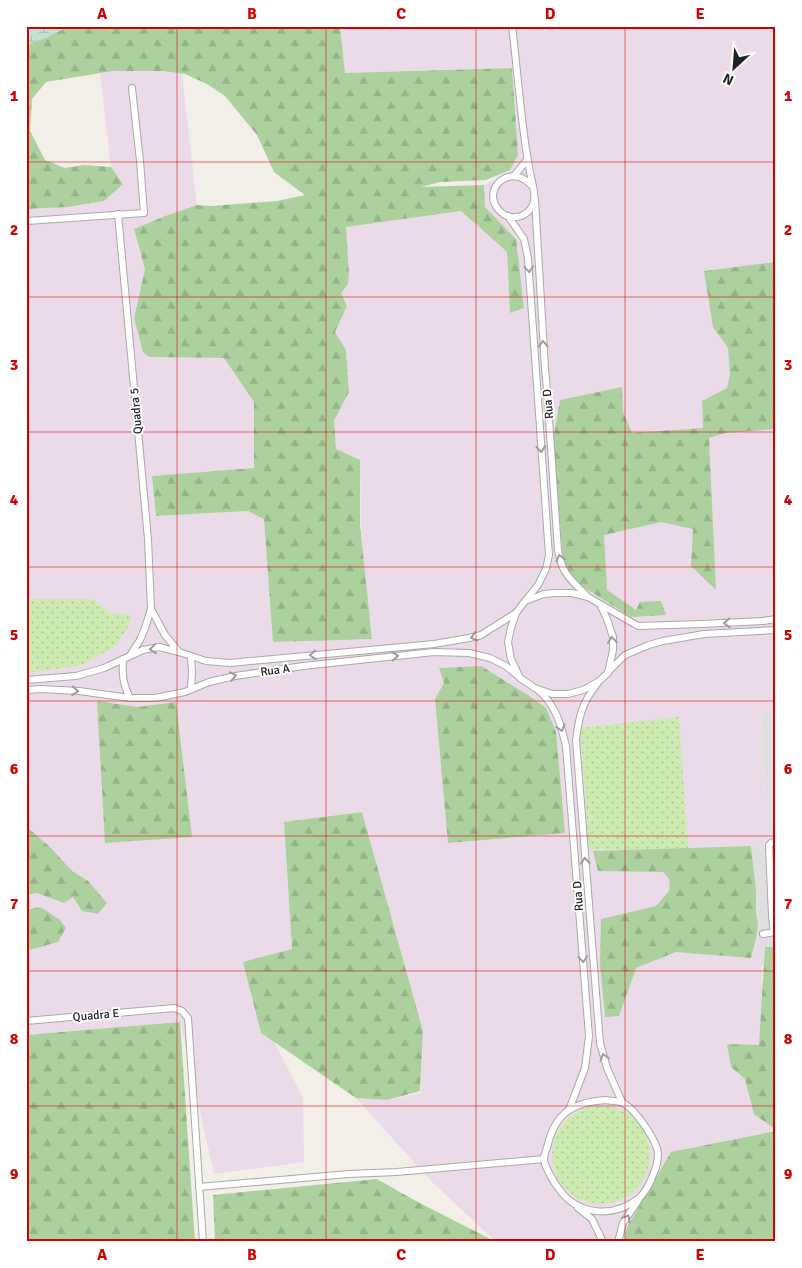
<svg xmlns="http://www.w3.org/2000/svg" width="802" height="1268" font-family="Signika,sans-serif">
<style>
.residential{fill:#e0dfdf}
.industrial{fill:#ebdbe8}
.grass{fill:url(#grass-dots)}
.forest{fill:url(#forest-firs)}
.wetland{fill:url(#wetland-marsh)}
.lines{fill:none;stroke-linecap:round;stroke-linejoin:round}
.minor-casing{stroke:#a9a9a9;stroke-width:8}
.minor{stroke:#fff;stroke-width:6}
.oneway{stroke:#9c9c9c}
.grid{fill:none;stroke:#d40000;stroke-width:1;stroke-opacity:0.55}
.labels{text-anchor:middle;stroke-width:4;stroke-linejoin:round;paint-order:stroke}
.street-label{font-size:12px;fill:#222;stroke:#fff}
.neatline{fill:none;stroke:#d40000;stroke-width:2}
.grid-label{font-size:16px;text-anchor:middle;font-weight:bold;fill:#d40000}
</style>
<defs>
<pattern id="grass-dots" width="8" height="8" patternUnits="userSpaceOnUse" patternTransform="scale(1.25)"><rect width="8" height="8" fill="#cdebb0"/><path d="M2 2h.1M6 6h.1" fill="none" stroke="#b0c997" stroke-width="1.8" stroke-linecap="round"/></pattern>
<pattern id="forest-firs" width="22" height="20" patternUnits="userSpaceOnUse" patternTransform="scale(1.25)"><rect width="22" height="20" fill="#add19e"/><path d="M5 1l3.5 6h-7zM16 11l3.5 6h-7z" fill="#95b388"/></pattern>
<pattern id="wetland-marsh" width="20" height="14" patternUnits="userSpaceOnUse" patternTransform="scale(1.25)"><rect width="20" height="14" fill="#c6e0d4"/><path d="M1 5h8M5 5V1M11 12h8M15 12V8" fill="none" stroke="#aac0b6"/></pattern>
</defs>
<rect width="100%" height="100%" fill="#f2efe9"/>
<!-- residential -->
<polygon class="residential" points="776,710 776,965 761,966 759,944 757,936 756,897 751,846 769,842 761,712"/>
<!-- industrial -->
<polygon class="industrial" points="340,26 776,26 776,709 761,712 769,843 751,846 758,924 757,936 759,944 769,1051 776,1059 776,1242 496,1242 432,1182 356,1098 387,1100 421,1093 423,1031 362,812 284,822 292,949 253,1001 303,1098 304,1162 214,1174 180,1022 26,1035 26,209 46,208 123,184 111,167 100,73 113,71 163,71 182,73 197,205 165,216 134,229 145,269 134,318 149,357 224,358 254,402 254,469 152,476 156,516 248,511 264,519 274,642 372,638 361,540 360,461 336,449 334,421 349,392 346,350 335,332 347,306 341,293 346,226 461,211 507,252 510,313 516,239 485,207 484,185 510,170 518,155 512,68 522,67 345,73"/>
<!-- grass -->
<g class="grass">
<polygon points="26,599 93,599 110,613 131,615 130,624 115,647 79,666 26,673"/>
<polygon points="679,717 688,848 589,850 580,728"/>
<circle cx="601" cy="1155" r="49"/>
</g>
<!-- forest -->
<g class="forest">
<polygon points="69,26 340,26 345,73 512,68 518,155 510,170 486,180 440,182 421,187 484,185 485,207 516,239 524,308 510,313 507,252 461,211 346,227 349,274 348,284 341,293 347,306 335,332 346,350 349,392 334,421 336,449 360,460 360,525 372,639 273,642 264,519 248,511 156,516 152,476 254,468 254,402 224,358 149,357 143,352 134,318 145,269 134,229 165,216 197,205 212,206 277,201 305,195 274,172 257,135 225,96 207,84 185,74 163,71 113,71 46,82 32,99 30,131 45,160 65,168 84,165 111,167 123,184 104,201 67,207 26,209 26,45 47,37"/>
<polygon points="776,262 776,429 725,433 709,438 716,590 691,566 693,529 661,522 604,535 607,590 636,610 640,602 661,601 666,615 631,617 580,585 570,575 563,558 553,441 560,400 622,387 623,412 632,433 703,428 702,401 727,388 730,375 728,348 713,327 704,271"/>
<polygon points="481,666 528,695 546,708 556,732 565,833 448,843 435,699 444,683 439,668"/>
<polygon points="97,701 138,707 176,702 192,837 105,843"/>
<polygon points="362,812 423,1031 420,1091 387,1100 356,1098 261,1033 243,962 292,949 284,822"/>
<polygon points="29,829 50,847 72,871 88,881 107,903 98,914 82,911 73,897 64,903 37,893 26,895 26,830"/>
<polygon points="751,846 756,890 756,914 758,924 756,939 751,958 676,952 636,968 619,1016 605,1017 600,964 601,919 656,906 669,891 670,880 663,872 598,871 593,851"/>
<polygon points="40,907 59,919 66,928 58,942 26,951 26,910"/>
<polygon points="765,947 776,947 776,1130 754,1114 745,1079 731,1067 727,1044 759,1045"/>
<polygon points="180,1022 195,1242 26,1242 26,1035"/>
<polygon points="776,1131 776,1242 624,1242 627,1227 671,1152"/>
<polygon points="377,1179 414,1200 496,1242 215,1242 213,1195"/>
</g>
<!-- wetland -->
<polygon class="wetland" points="26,26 69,26 47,37 26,45"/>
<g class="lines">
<!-- minor casing -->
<g class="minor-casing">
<g id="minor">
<path d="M512,26C517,67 520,108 526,149C528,161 530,174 533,186C534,192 535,196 534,201C532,210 524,217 515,217C508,218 502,214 498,209C481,188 512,161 533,187"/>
<polyline points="514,176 527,160"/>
<path d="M535,200L545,368L547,390L558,550C562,574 570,579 587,596"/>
<polyline points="118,214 148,539 151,609 145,628 140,640 131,654"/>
<polyline points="508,216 524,239 528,258 549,555 546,569 538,585 526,600"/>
<polyline points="27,221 144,213 140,161 132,88"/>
<polyline points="600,604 607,619 613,637 613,650 608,673 598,682 583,690 568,694 552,694 535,688 520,678 511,659 508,642 511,628 516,613 525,601 544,594 555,593 572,593 588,597 638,626 702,624 763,621 776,619"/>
<polyline points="151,609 165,635 179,652"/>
<polyline points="191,657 192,673 191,689"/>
<path d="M123,659C122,675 123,684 130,698"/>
<polyline points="608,672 625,655 649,645 663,641 704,634 776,630"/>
<polyline points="26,680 76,676 104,668 143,650 159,647 179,652 206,661 230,663 434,644 469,638 481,635 516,613"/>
<path d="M597,684C582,703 579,716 576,740L600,1043L607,1068L622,1102"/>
<polyline points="26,690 41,689 79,691 130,698 155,698 185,692 209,682 235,676 303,666 434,652 469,653 490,658 506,666 518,676"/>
<path d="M538,690C556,705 561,725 566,746L589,1036L585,1068L569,1110"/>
<polyline points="774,932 772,916 769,845 771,843 776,842"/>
<polyline points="763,934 776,932"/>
<polyline points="26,1021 174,1008 182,1011 188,1018 203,1242"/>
<path d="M606,1100C610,1101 616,1101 621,1102C631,1106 639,1118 645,1126C650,1134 657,1143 658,1153C658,1160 656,1169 653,1175C650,1183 646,1192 639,1198C614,1218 578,1216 559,1189C555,1184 544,1166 544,1159C544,1154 547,1148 548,1144C556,1112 574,1102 606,1100Z"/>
<polyline points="199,1187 349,1174 397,1172 544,1159"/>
<polyline points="578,1208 592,1219 603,1242"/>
<polyline points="618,1242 623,1223 639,1199"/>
</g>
</g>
<!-- minor -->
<use href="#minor" class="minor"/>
</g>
<!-- one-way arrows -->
<defs><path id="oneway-chevron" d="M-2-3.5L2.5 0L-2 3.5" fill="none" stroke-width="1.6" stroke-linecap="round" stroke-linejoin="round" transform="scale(1.25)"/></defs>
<g class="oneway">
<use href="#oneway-chevron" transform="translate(529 269) rotate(86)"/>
<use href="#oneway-chevron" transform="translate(543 344) rotate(-93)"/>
<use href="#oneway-chevron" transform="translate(541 449) rotate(86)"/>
<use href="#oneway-chevron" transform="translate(560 558) rotate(-105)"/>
<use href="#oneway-chevron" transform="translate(727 623) rotate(177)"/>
<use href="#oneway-chevron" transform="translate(474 637) rotate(164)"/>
<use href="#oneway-chevron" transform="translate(612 640) rotate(-97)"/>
<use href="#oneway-chevron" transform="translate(153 649) rotate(174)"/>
<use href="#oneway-chevron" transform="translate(313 655) rotate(175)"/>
<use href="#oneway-chevron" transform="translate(395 656) rotate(-5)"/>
<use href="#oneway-chevron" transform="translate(233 676) rotate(-11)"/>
<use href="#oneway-chevron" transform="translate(75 691) rotate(4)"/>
<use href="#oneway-chevron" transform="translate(561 728) rotate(74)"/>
<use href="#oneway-chevron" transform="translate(585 861) rotate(-94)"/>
<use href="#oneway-chevron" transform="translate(583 959) rotate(86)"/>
<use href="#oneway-chevron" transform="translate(604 1057) rotate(-106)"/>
<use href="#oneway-chevron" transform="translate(627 1218) rotate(-59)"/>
</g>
<!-- grid -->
<path class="grid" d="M177,26V1242M326,26V1242M476,26V1242M625,26V1242M26,162H776M26,297H776M26,432H776M26,567H776M26,701H776M26,836H776M26,971H776M26,1106H776"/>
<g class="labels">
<!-- street labels -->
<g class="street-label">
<text transform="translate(548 404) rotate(-95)" y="4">Rua D</text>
<text transform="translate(136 411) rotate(-95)" y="4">Quadra 5</text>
<text transform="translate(275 670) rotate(-8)" y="4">Rua A</text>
<text transform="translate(578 896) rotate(-94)" y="4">Rua D</text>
<text transform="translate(96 1015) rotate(-5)" y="4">Quadra E</text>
</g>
</g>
<!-- border -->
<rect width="802" height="1268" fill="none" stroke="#ffffff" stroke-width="55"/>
<!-- north arrow -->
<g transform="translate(734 68) rotate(206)" stroke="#ffffff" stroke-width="4" paint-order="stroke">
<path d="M0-4L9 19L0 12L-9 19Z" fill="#222222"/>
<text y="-8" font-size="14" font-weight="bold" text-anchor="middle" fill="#222222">N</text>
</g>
<rect x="28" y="28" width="746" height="1212" class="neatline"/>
<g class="grid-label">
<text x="102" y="19">A</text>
<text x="252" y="19">B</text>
<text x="401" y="19">C</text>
<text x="550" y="19">D</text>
<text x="700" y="19">E</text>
<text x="14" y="101">1</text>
<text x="788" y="101">1</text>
<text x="14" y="235">2</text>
<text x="788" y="235">2</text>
<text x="14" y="370">3</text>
<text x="788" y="370">3</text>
<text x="14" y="505">4</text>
<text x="788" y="505">4</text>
<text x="14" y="640">5</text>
<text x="788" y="640">5</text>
<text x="14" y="774">6</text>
<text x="788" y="774">6</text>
<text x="14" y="909">7</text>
<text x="788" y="909">7</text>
<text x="14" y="1044">8</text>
<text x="788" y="1044">8</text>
<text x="14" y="1179">9</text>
<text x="788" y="1179">9</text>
<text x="102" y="1260">A</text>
<text x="252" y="1260">B</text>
<text x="401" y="1260">C</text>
<text x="550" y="1260">D</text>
<text x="700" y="1260">E</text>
</g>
</svg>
